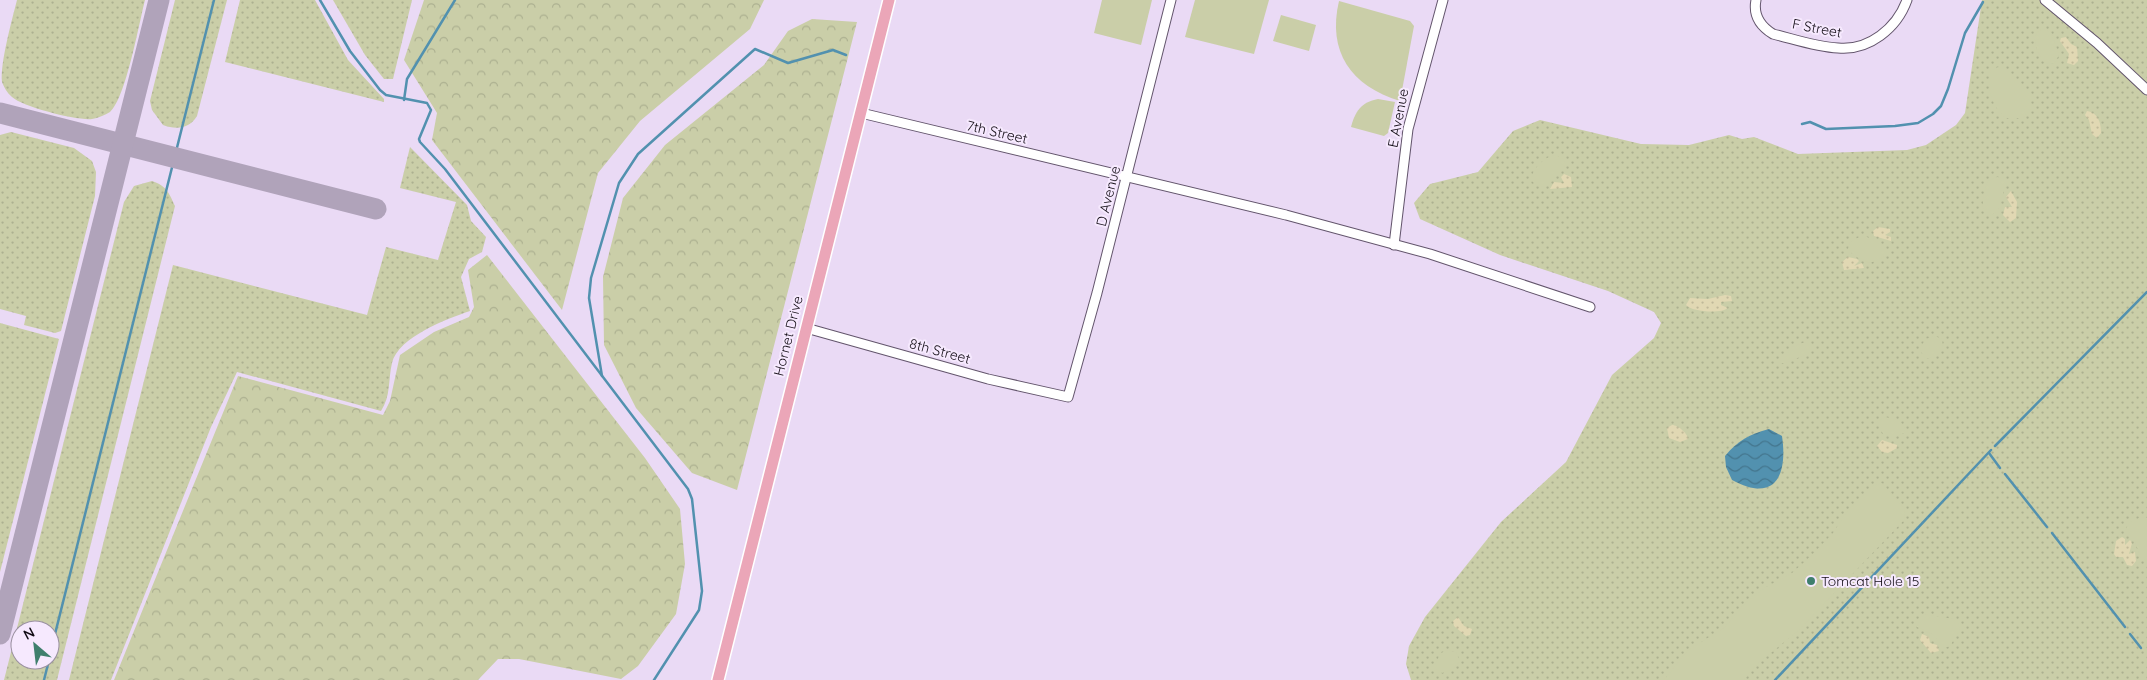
<svg xmlns="http://www.w3.org/2000/svg" width="2147" height="680" font-family="Quicksand,sans-serif">
<style>
.grass{fill:url(#grass-dots);fill-rule:evenodd}
.forest{fill:url(#forest-crowns)}
.sand{fill:url(#sand-dots)}
.garden{fill:#cacea8}
.water{fill:url(#water-waves)}
.lines{fill:none;stroke-linecap:round;stroke-linejoin:round}
.stream{stroke:#5291af;stroke-width:2.5}
.taxiway{stroke:#b0a3ba;stroke-width:21}
.minor-casing{stroke:#63556c;stroke-width:11}
.major-casing{stroke:#fff;stroke-width:14}
.minor{stroke:#fff;stroke-width:9}
.major{stroke:#eba6b8;stroke-width:11}
.poi-dot{fill:#3f7f6d;stroke:#f6e9fe;stroke-width:2}
.labels{text-anchor:middle;stroke-width:4;stroke-linejoin:round;paint-order:stroke}
.street-label{font-size:14px;fill:#120c15;stroke:#f6e9fe}
.poi-label{font-size:14px;fill:#120c15;stroke:#f6e9fe;text-anchor:start}
</style>
<defs>
<pattern id="grass-dots" width="8" height="8" patternUnits="userSpaceOnUse" patternTransform="scale(1.25)"><rect width="8" height="8" fill="#cacea8"/><path d="M2 2h.1M6 6h.1" fill="none" stroke="#acb090" stroke-width="1.8" stroke-linecap="round"/></pattern>
<pattern id="forest-crowns" width="20" height="18" patternUnits="userSpaceOnUse" patternTransform="scale(1.25)"><rect width="20" height="18" fill="#cacea8"/><path d="M2 6a3 3 0 1 1 6 0M12 15a3 3 0 1 1 6 0" fill="none" stroke="#acb090"/></pattern>
<pattern id="sand-dots" width="8" height="8" patternUnits="userSpaceOnUse" patternTransform="scale(1.25)"><rect width="8" height="8" fill="#e1d8b3"/><path d="M2 2h.1M6 6h.1" fill="none" stroke="#c0b899" stroke-width="1.8" stroke-linecap="round"/></pattern>
<pattern id="water-waves" width="16" height="10" patternUnits="userSpaceOnUse" patternTransform="scale(1.25)"><rect width="16" height="10" fill="#5291af"/><path d="M0 5q4-4 8 0t8 0" fill="none" stroke="#43758d"/></pattern>
</defs>
<rect width="100%" height="100%" fill="#eadaf5"/>
<!-- grass -->
<g class="grass">
<path d="M17,0H145C139,23 126,98 110,112C105,115 98,118 92,119C78,121 23,107 12,97C7,93 4,87 2,82C0,63 12,20 17,0Z"/>
<path d="M175,0H227L197,116C189,129 176,130 163,125L152,110L150,101Z"/>
<polygon points="240,0 315,0 348,60 384,99 384,102 225,62"/>
<polygon points="333,0 412,0 393,79 384,79 365,55"/>
<polygon points="1982,0 2147,0 2147,680 1411,680 1406,664 1409,646 1425,617 1501,522 1566,462 1612,375 1654,338 1661,323 1654,312 1608,291 1500,255 1420,219 1414,203 1430,184 1478,172 1513,131 1540,120 1641,144 1689,145 1729,135 1742,139 1754,137 1798,154 1907,150 1926,145 1956,125 1965,113"/>
<polygon points="11,132 74,148 92,161 96,172 95,196 61,331 55,333 24,325 26,316 0,309 0,135"/>
<path d="M410,147L467,205L471,221L486,237L482,252L469,259L461,277L470,311C447,319 398,337 392,363C388,380 391,396 381,411L237,372L211,427L111,680H69L173,265L367,315L386,247L438,260L456,202L400,188Z"/>
<path d="M152,181C167,186 169,193 175,206L57,680H4L124,202L134,186ZM20,630H50V660H20Z"/>
<polygon points="0,323 59,339 0,572"/>
</g>
<!-- forest -->
<g class="forest">
<polygon points="424,0 764,0 750,29 640,121 598,173 562,310 432,140 437,113 404,60"/>
<polygon points="812,19 857,22 737,490 692,473 636,408 604,345 603,277 623,198 665,145 764,65 788,31"/>
<polygon points="487,255 645,458 680,509 685,564 676,614 638,666 621,679 519,659 498,659 478,680 114,680 238,376 383,415 390,401 400,355 434,332 469,317 474,307 468,270"/>
</g>
<!-- sand -->
<g class="sand">
<polygon points="2066,37 2071,44 2077,47 2078,61 2074,65 2067,63 2069,54 2060,41 2061,38"/>
<path d="M2087,111C2099,113 2101,124 2101,133L2097,138L2092,134L2089,120L2085,115Z"/>
<polygon points="1564,174 1571,177 1572,187 1550,189 1554,182 1564,183 1561,177"/>
<polygon points="2011,191 2017,202 2016,218 2010,222 2003,215 2005,207 2012,207 2006,197"/>
<polygon points="1878,227 1890,229 1890,232 1885,235 1891,237 1891,241 1874,236 1873,231"/>
<polygon points="1848,257 1857,259 1859,261 1854,266 1862,263 1864,268 1844,270 1842,262"/>
<path d="M1725,295L1731,296L1732,301L1721,302V305L1728,308C1721,314 1692,312 1686,305L1690,298L1708,299Z"/>
<path d="M1672,425C1678,425 1688,434 1688,439L1680,442L1669,438L1667,428Z"/>
<polygon points="1882,440 1897,445 1897,448 1888,453 1882,452 1877,446"/>
<polygon points="2122,537 2125,539 2125,545 2130,540 2132,543 2129,554 2135,552 2136,561 2132,566 2127,565 2123,557 2116,557 2114,554 2116,541"/>
<polygon points="1458,617 1464,626 1472,629 1470,635 1466,636 1454,626 1453,621"/>
<polygon points="1922,634 1929,637 1930,643 1937,645 1939,651 1931,653 1920,640"/>
</g>
<!-- garden -->
<g class="garden">
<polygon points="1102,0 1152,0 1141,45 1094,33"/>
<polygon points="1195,0 1269,0 1254,54 1185,37"/>
<path d="M1339,1L1410,21L1414,26L1400,101C1351,86 1327,52 1339,1Z"/>
<polygon points="1281,15 1316,25 1309,51 1273,41"/>
<path d="M2042,29L2051,32L2059,55L2054,64L2045,63C2037,55 2029,35 2042,29Z"/>
<path d="M1998,67L2006,69L2031,97V109L2023,118H2006C1993,110 1985,85 1991,71Z"/>
<path d="M1378,99L1395,102L1388,133L1384,136L1351,127C1355,112 1361,102 1378,99Z"/>
<path d="M1556,155L1564,160L1565,167L1545,187L1537,186L1532,181C1529,171 1546,155 1556,155Z"/>
<path d="M1997,177L2005,178L2007,184C2001,192 2003,208 1995,213C1976,225 1984,188 1988,181Z"/>
<polygon points="1863,235 1881,244 1888,252 1886,256 1870,263 1854,256 1848,249 1850,242"/>
<polygon points="1935,336 1942,339 1943,348 1937,356 1926,359 1921,352 1921,346 1926,339"/>
<polygon points="1805,342 1811,346 1810,353 1785,363 1780,363 1780,360 1787,355 1790,348"/>
<polygon points="1885,417 1898,420 1905,427 1904,433 1895,437 1883,434 1877,422"/>
<polygon points="1882,483 1904,508 1905,519 1799,630 1757,664 1744,680 1664,680 1687,651 1725,627 1746,602 1766,587 1792,573 1811,556 1833,533 1846,513 1861,497 1873,486"/>
<polygon points="2142,517 2147,518 2147,560 2140,557 2135,541 2126,529 2129,522"/>
<polygon points="1924,614 1953,619 1958,622 1960,629 1950,646 1944,648 1932,634 1917,627 1917,620"/>
<polygon points="1446,650 1456,652 1460,661 1453,669 1442,673 1436,669 1435,665 1440,654"/>
</g>
<!-- water -->
<path class="water" d="M1769,429L1782,436C1788,477 1774,503 1732,480L1726,467L1725,456C1737,441 1750,434 1769,429Z"/>
<g class="lines">
<!-- stream -->
<g class="stream">
<polyline points="320,0 350,51 380,90 386,95 427,103 431,110 419,139 420,142 445,169 688,489 692,499 702,591 699,610 654,680"/>
<polyline points="404,100 407,79 455,0"/>
<polyline points="1802,124 1810,122 1826,129 1895,126 1918,123 1933,114 1941,106 1948,89 1965,33 1983,2"/>
<polyline points="602,376 589,298 591,278 619,183 638,154 755,49 788,63 833,50 846,55"/>
<polyline points="1995,446 2147,292"/>
<polyline points="1989,453 2000,468"/>
<polyline points="2005,474 2047,527"/>
<polyline points="2052,533 2125,627"/>
<polyline points="2130,634 2141,648"/>
<polyline points="50,654 214,0"/>
<polyline points="44,680 49,660"/>
<polyline points="1775,680 1991,450"/>
</g>
<!-- taxiway -->
<g class="taxiway">
<polyline points="0,113 376,209"/>
<polyline points="0,634 159,0"/>
</g>
<!-- minor casing -->
<g class="minor-casing">
<g id="minor">
<path d="M1756,0C1753,15 1760,26 1773,34C1794,39 1816,47 1838,48C1869,51 1897,28 1907,0"/>
<polyline points="2045,0 2097,43 2147,90"/>
<polyline points="861,113 1286,215 1430,254 1590,307"/>
<polyline points="1394,245 1408,129 1443,0"/>
<polyline points="806,328 988,379 1068,397 1097,293 1171,0"/>
</g>
</g>
<!-- major casing -->
<g class="major-casing">
<polyline id="major" points="718,680 889,0"/>
</g>
<!-- minor -->
<use href="#minor" class="minor"/>
<!-- major -->
<use href="#major" class="major"/>
</g>
<!-- markers -->
<circle class="poi-dot" cx="1811" cy="581" r="5"/>
<g class="labels">
<!-- street labels -->
<g class="street-label">
<text transform="translate(1817 28) rotate(11)" y="5">F Street</text>
<text transform="translate(1398 118) rotate(-79)" y="5">E Avenue</text>
<text transform="translate(997 132) rotate(13)" y="5">7th Street</text>
<text transform="translate(1108 196) rotate(-76)" y="5">D Avenue</text>
<text transform="translate(788 336) rotate(-76)" y="5">Hornet Drive</text>
<text transform="translate(940 351) rotate(15)" y="5">8th Street</text>
</g>
<!-- poi labels -->
<g class="poi-label">
<text x="1821" y="586">Tomcat Hole 15</text>
</g>
</g>
<!-- north arrow -->
<g transform="translate(35 645) rotate(332)"><circle r="24" fill="#f6e9fe" stroke="#9b91a1"/>
<path d="M0-4L9 19L0 12L-9 19Z" fill="#3f7f6d"/>
<text y="-8" font-size="14" font-weight="bold" text-anchor="middle" fill="#120c15">N</text>
</g>
</svg>
